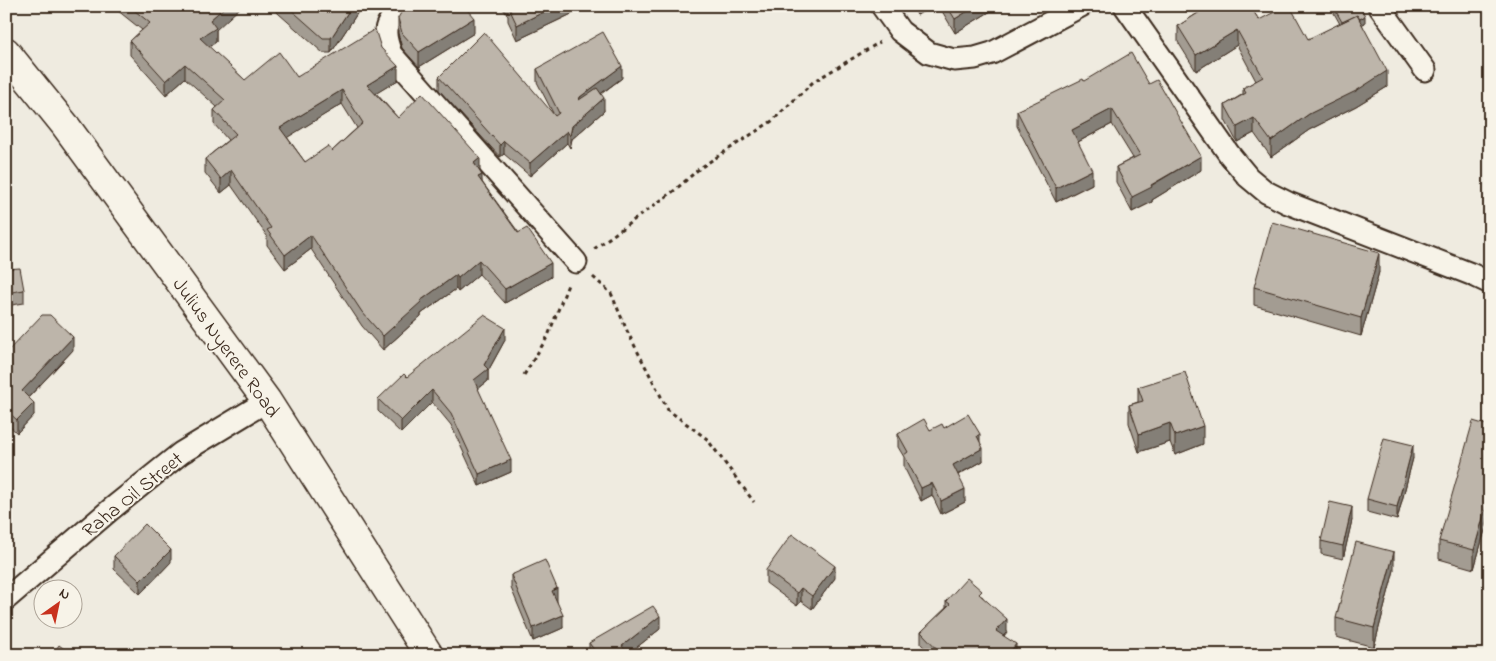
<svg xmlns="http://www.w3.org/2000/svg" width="1496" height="661" font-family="'Indie Flower',sans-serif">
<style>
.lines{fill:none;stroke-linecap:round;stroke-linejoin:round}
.minor-casing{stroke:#3b2a1e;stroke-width:25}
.trunk-casing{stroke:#3b2a1e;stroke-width:31}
.path{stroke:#3b2a1e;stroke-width:3;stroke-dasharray:4 4;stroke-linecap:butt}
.minor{stroke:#f7f3e8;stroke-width:21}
.trunk{stroke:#f7f3e8;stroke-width:28}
.wall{fill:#a39c92;stroke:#3b2a1e;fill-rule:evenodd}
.shaded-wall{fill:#847f77;stroke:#3b2a1e}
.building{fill:#bdb5aa;stroke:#3b2a1e;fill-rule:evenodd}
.labels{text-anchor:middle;stroke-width:4;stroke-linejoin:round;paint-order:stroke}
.street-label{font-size:20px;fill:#3b2a1e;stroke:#f7f3e8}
</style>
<rect width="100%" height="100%" fill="#efebe0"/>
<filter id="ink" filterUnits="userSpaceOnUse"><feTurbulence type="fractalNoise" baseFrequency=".02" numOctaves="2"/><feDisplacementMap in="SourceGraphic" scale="10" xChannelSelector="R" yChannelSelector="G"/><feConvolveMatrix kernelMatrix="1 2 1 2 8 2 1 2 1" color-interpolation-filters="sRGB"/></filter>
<g filter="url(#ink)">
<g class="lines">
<!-- minor casing -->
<g class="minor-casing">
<g id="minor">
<path d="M403,6C384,26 382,28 391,54L576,262"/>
<polyline points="882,6 900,31 929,53 954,60 975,58 992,53 1081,6"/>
<polyline points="1125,6 1229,154 1248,177 1266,192 1288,203 1471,274 1490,283"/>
<polyline points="1379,6 1425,70"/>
<polyline points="6,599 110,510 181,453 267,401"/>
</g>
</g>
<!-- trunk casing -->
<g class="trunk-casing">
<polyline id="trunk" points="6,52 65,125 267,401 429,655"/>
</g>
<!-- path -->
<g class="path">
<polyline points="594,249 675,190 700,168 772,121 813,82 880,42"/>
<polyline points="593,277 611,293 628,333 668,410 707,439 754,502"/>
<polyline points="524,375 548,336 569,282"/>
</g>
<!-- minor -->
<use href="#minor" class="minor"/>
<!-- trunk -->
<use href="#trunk" class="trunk"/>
</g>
<!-- wall -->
<g class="wall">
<path d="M112,6H170L177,12L216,30V42L209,47L245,80L297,77L381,48L398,80L376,93L398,118L480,171L482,182L551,277L505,303L479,274L458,292L456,289L421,314V316L383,350L362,326L311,249L285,269L267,245V236L231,185L221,193L205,173V159L228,140L214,124V110L217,107L185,78L166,95L130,55V41L142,30ZM342,104L357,128L332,151L305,162L287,137Z"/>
<polygon points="270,6 362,6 331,53 323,53"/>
<polygon points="501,6 582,6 582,9 517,40 508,21 508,16"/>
<polygon points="912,6 933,6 917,15"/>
<polygon points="939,6 999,6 955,33"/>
<polygon points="1202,6 1250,6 1259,20 1308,39 1340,24 1330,6 1360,6 1365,23 1362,24 1387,87 1356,106 1309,130 1271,157 1254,133 1237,142 1225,120 1225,105 1243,94 1243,88 1256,81 1237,45 1196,71 1178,42 1178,26 1204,9"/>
<polygon points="398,18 474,33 419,67 402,48 398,33"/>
<polygon points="537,69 622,78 601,94 604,111 572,139 570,148 567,143 530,176 504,154 500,157 439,90 439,77 553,113 537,82"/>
<polygon points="1084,81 1201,170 1152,200 1152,202 1132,212 1116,182 1116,167 1133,158 1112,124 1078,142 1092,184 1056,202 1017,126 1017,111"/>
<polygon points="6,269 24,290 24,303 6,306"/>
<polygon points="1379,272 1361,336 1254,305 1254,287"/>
<polygon points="505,340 488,371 488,381 478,389 511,472 479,486 451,425 432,402 401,433 378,411 378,399 407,377"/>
<polygon points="73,350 29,397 34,415 17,433 6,423 6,353"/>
<polygon points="1138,387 1203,444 1175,455 1170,442 1139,452 1129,423 1129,405 1138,402"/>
<polygon points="1490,426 1490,512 1474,569 1439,559 1439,541"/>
<polygon points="944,428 980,443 983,461 958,475 965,502 941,514 932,495 921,501 904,467 904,457 898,447 898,434"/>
<polygon points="1413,458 1397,520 1367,512 1367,499"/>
<polygon points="1352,520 1343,559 1321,554 1321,541"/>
<polygon points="114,556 171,562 140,594 114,569"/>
<polygon points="766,570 835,578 812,609 801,601 797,606 766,583"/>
<polygon points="1394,570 1374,647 1336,637 1336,618"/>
<polygon points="511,575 557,601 563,628 533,641 511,588"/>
<polygon points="982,596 1007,632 1004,636 1016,655 931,655 921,644 921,632 946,608 946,601"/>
<polygon points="660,629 628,654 629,655 589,655 589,643"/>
</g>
<!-- shaded-wall -->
<g class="shaded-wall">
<polygon points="226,6 242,6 216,30 216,42 200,52 200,38 210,20"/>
<polygon points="352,6 362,6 331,53 331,38"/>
<polygon points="556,6 582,6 582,9 517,40 517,25"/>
<polygon points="917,6 933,6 917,15"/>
<polygon points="976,6 999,6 955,33 955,19"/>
<polygon points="1365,16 1365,23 1345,34 1345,28"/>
<polygon points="474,18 474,33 419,67 419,52"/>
<polygon points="1237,30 1237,45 1196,71 1196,55"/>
<polygon points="185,64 185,78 166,95 166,81"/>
<polygon points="398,66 398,80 367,99 367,85"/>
<polygon points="622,66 622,78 580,109 579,100 580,97"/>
<polygon points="1387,71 1387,87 1356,106 1309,130 1271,157 1271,141 1309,114"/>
<polygon points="342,90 342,104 280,142 280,128"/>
<polygon points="604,98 604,111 572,139 570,148 570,136 572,126"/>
<polygon points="1112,109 1112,124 1072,145 1072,130"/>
<polygon points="1254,118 1254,133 1237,142 1237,127"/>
<polygon points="567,131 567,143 530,176 530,163"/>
<polygon points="504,141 504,154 500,157 500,145"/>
<polygon points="1201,156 1201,170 1152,200 1152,202 1132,212 1132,197"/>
<polygon points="480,158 480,172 474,163"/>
<polygon points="231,170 231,185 221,193 221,179"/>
<polygon points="1092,170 1092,184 1056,202 1056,188"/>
<polygon points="482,175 482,189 478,177"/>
<polygon points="311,235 311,249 285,269 285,255"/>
<polygon points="1379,253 1379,272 1361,336 1361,318"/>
<polygon points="479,260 479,274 458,292 458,278"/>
<polygon points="551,263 551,277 505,303 505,289"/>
<polygon points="456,275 456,289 421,314 421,316 383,350 383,336 420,301"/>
<polygon points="505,328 505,340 488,371 488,381 474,392 474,380 484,365"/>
<polygon points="73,337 73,350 22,404 22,391"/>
<polygon points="432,390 432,402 401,433 401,421"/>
<polygon points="34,403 34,415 17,433 17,420"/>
<polygon points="1170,423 1170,442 1139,452 1139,434"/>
<polygon points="1203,426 1203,444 1175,455 1175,436"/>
<polygon points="980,434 980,447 977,436"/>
<polygon points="1413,445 1413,458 1397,520 1397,507"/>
<polygon points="983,448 983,461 953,477 953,465"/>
<polygon points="511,460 511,472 479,486 479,474"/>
<polygon points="932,483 932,495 921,501 921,488"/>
<polygon points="965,489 965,502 941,514 941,501"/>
<polygon points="1490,493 1490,512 1474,569 1474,550"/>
<polygon points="1352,507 1352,520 1343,559 1343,546"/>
<polygon points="171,550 171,562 140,594 140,581"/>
<polygon points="1394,552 1394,570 1374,647 1374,628"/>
<polygon points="835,566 835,578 812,609 812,596"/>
<polygon points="557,588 557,601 552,603 552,591"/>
<polygon points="801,588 801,601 797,606 797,593"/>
<polygon points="563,615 563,628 533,641 533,628"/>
<polygon points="660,616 660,629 627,655 622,646"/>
<polygon points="1007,619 1007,632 996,644 996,631"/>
<polygon points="1016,644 1016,655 1008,655"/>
</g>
<!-- building -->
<g class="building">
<path d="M129,6H170L177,12L185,6H226L210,20L216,28L200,38L245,80L279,52L297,77L375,29L381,48L398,66L367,85L398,118L422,93L480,158L474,163L482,175L478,177L518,233L527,228L551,263L505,289L479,260L458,278L456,275L420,301L421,302L383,336L362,312L311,235L285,255L267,230L271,228L231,170L221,179L205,159L236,134L214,110L225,100L185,64L166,81L130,41L150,23ZM342,90L363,123L332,151L328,146L305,162L280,128Z"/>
<polygon points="287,6 352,6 331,38 323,38"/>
<polygon points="405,6 464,6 474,18 419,52 402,33 398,18 402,11"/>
<polygon points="508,6 556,6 517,25"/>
<polygon points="947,6 976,6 955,19"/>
<polygon points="1209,6 1250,6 1259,20 1286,6 1290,6 1308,39 1357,15 1387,71 1356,91 1309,114 1271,141 1254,118 1237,127 1225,105 1246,93 1243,88 1263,77 1237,30 1196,55 1178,26"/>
<polygon points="1333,6 1360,6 1365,16 1360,19 1357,15 1342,22"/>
<polygon points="484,32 555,116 559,113 537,69 603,32 622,66 580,97 579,100 597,88 604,98 572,126 570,136 567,131 530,163 504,141 500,145 439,77"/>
<polygon points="1131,53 1149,84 1157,80 1201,156 1151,185 1152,187 1132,197 1116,167 1140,155 1112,109 1072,130 1092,170 1056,188 1017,111 1083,79 1084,81"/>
<polygon points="1272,222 1379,253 1361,318 1254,287"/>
<polygon points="20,268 24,290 6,293 6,269"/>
<polygon points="42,315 50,315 73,337 22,391 34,403 17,420 6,410 6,353"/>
<polygon points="484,315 505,328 484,365 488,369 474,380 511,460 479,474 451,413 432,390 401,421 378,399 404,374 407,377"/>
<polygon points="1185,372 1203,426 1175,436 1170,423 1139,434 1129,405 1143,401 1138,387"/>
<polygon points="968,414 980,434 977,436 983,448 953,465 965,489 941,501 932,483 921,488 904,455 908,452 898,434 924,419 930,430 942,424 944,428"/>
<polygon points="1473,421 1490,426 1490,493 1474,550 1439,541"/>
<polygon points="1384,438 1413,445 1397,507 1367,499"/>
<polygon points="1330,502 1352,507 1343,546 1321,541"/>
<polygon points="145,524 171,550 140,581 114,556"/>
<polygon points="792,534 835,566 812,596 801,588 797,593 766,570"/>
<polygon points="1356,542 1394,552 1374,628 1336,618"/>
<polygon points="545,560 557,588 552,591 563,615 533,628 511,575"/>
<polygon points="967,578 982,591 979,594 1007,619 996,631 1016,644 1008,655 943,655 921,632 950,604 946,601"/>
<polygon points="653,606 660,616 622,646 629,655 598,655 589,643"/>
<polygon points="59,645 72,655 52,655"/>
</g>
</g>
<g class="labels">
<!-- street labels -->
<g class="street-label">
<text transform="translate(227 347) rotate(54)" y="7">Julius Nyerere Road</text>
<text transform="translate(132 494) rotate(-39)" y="7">Raha Oil Street</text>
</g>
</g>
<!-- margin -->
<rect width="1496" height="661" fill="none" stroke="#f7f3e8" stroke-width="25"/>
<rect x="12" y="12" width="1471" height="636" fill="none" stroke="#3b2a1e" stroke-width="2" filter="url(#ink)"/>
<!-- north arrow -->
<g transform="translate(58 604) rotate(33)"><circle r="24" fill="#f7f3e8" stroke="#aca397"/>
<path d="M0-4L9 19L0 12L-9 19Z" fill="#c8321e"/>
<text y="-8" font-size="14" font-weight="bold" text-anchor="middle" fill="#3b2a1e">N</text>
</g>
</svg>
